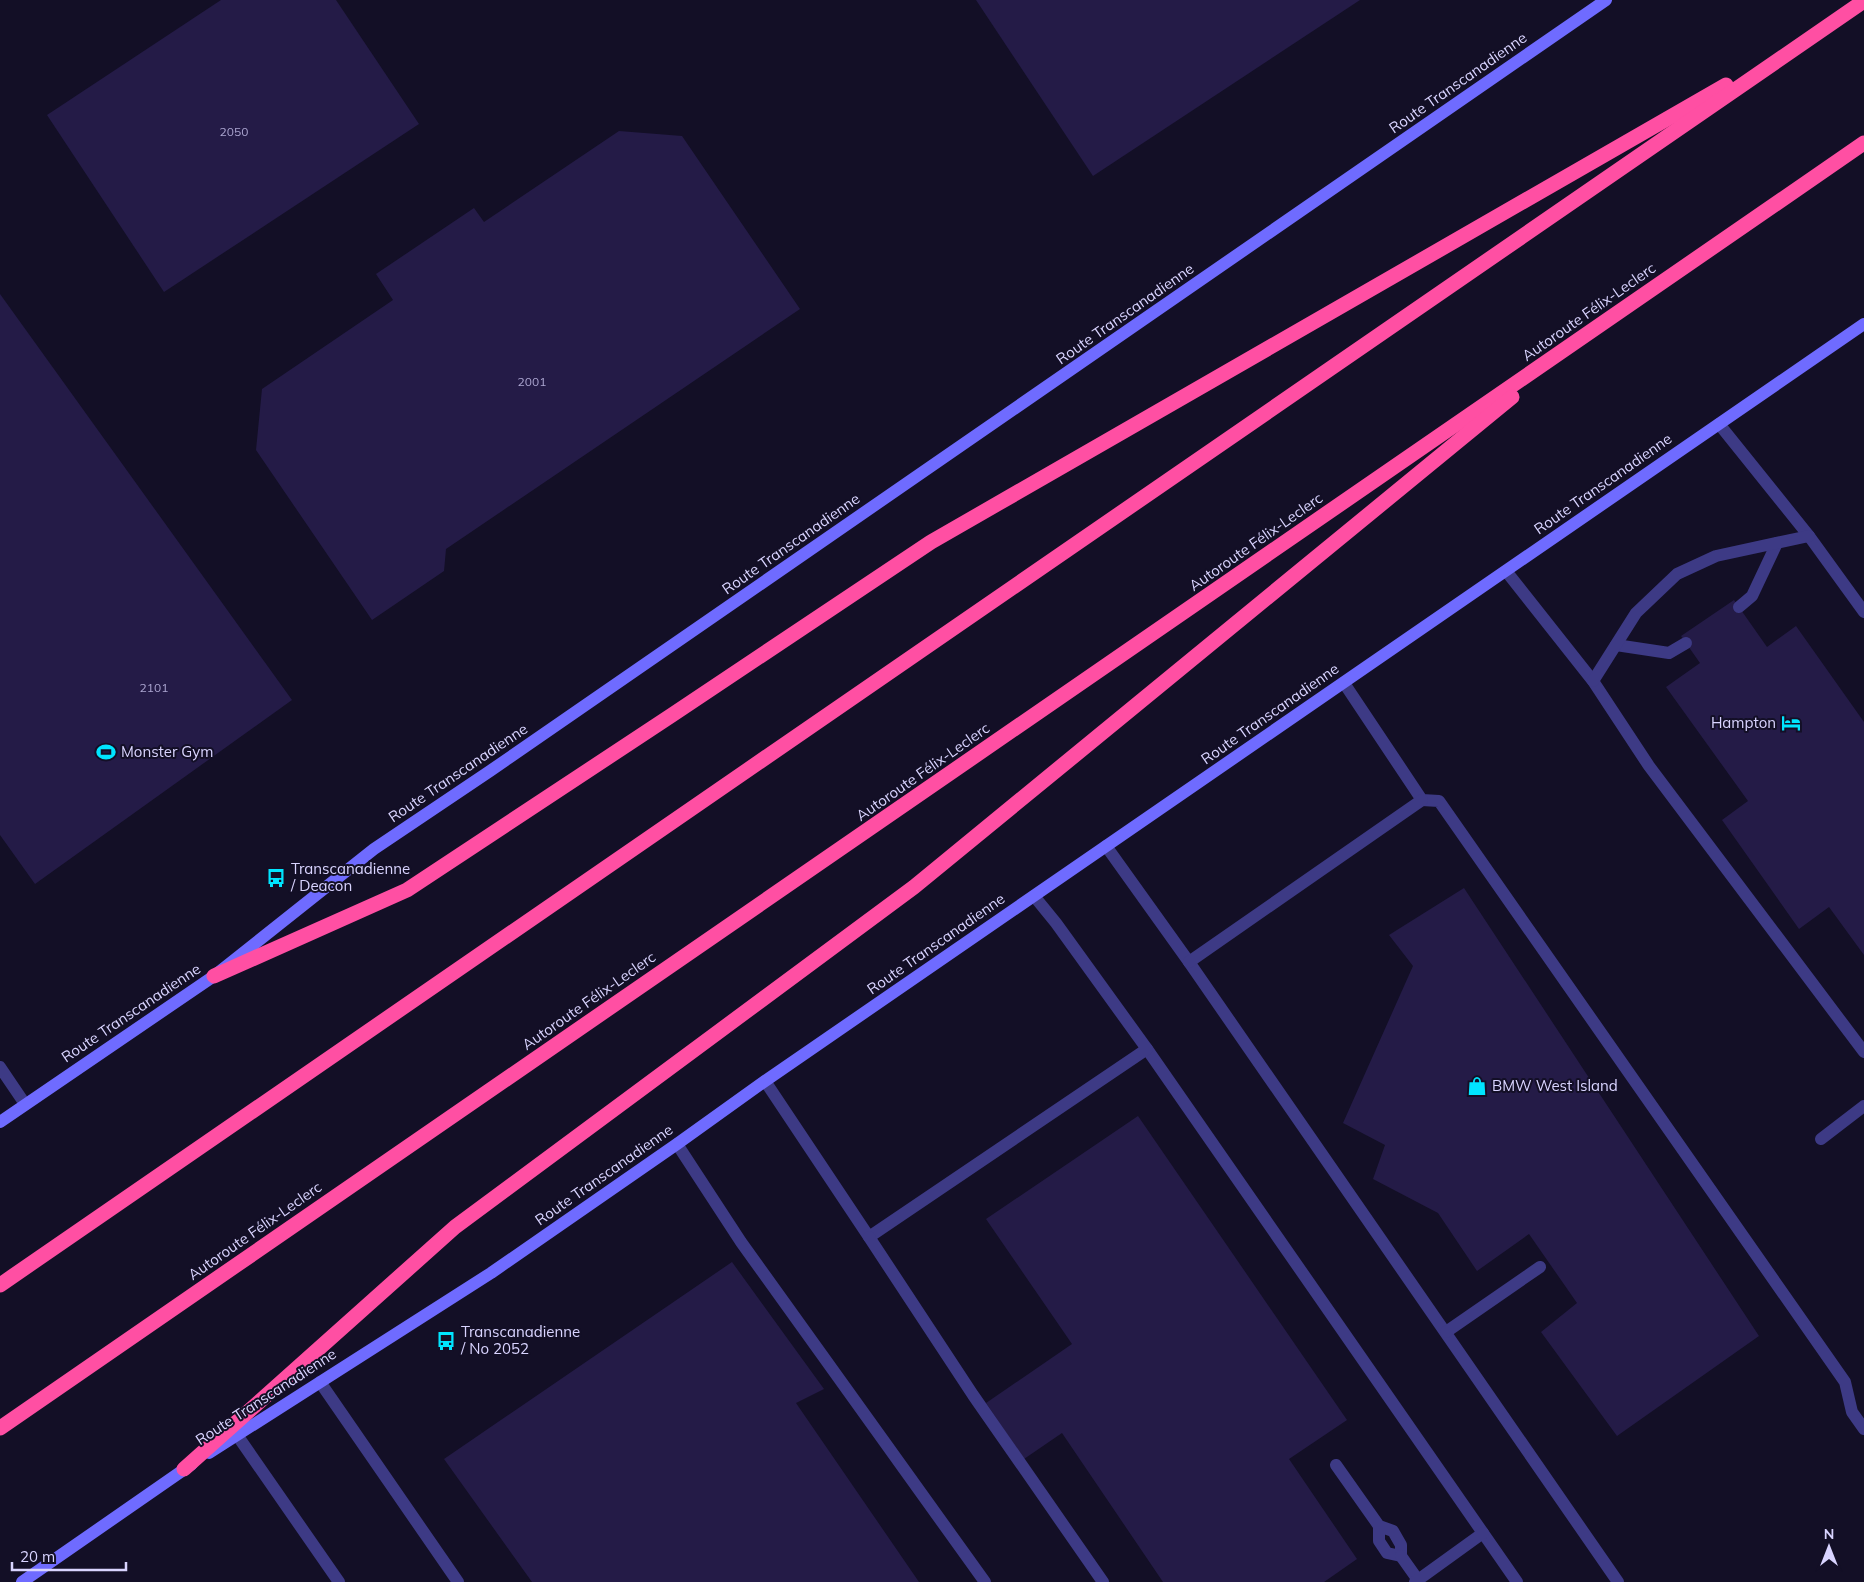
<svg xmlns="http://www.w3.org/2000/svg" width="1864" height="1582" font-family="Mulish,sans-serif">
<style>
.building{fill:#241b47}
.lines{fill:none;stroke-linecap:round;stroke-linejoin:round}
.service{stroke:#3d3a85;stroke-width:12}
.secondary{stroke:#6f6bff;stroke-width:12}
.motorway{stroke:#ff4fa3;stroke-width:15}
.labels{text-anchor:middle;stroke-width:4;stroke-linejoin:round;paint-order:stroke}
.number-label{font-size:12px;fill:#aca6d1}
.street-label{font-size:15px;fill:#d9d4ff;stroke:#130f26}
.poi-label{font-size:15px;fill:#d9d4ff;stroke:#130f26;text-anchor:start}
</style>
<rect width="100%" height="100%" fill="#130f26"/>
<!-- building -->
<g class="building">
<polygon points="221,0 336,0 419,124 164,292 47,115"/>
<polygon points="976,0 1360,0 1093,176"/>
<polygon points="619,131 682,136 800,309 446,549 444,571 372,620 256,450 262,389 393,300 376,274 474,208 484,222"/>
<polygon points="0,294 292,700 35,884 0,835"/>
<polygon points="1734,600 1767,647 1796,626 1864,722 1864,955 1829,907 1799,929 1722,820 1748,801 1666,687 1700,663 1681,636"/>
<polygon points="1464,888 1759,1336 1617,1436 1541,1332 1577,1303 1529,1234 1477,1271 1438,1213 1373,1179 1385,1145 1343,1123 1413,966 1389,935"/>
<polygon points="1138,1116 1347,1420 1289,1459 1357,1559 1324,1582 1163,1582 1062,1433 1024,1459 986,1403 1072,1344 986,1219"/>
<polygon points="732,1262 824,1389 796,1403 919,1582 532,1582 444,1459"/>
</g>
<g class="lines">
<!-- service -->
<g class="service">
<polyline points="1719,424 1809,536 1864,612"/>
<polyline points="1506,571 1593,681 1649,766 1864,1052"/>
<polyline points="1739,607 1752,596 1777,543"/>
<polyline points="1616,645 1669,653 1686,643"/>
<polyline points="1593,681 1636,613 1677,574 1716,556 1809,536"/>
<polyline points="1344,683 1422,800 1439,801 1845,1382 1852,1412 1864,1429"/>
<polyline points="1106,846 1189,962 1618,1582"/>
<polyline points="1189,962 1422,800"/>
<polyline points="1147,1049 1517,1582"/>
<polyline points="0,1067 25,1104"/>
<polyline points="765,1081 869,1237 1147,1049 1056,923 1034,896"/>
<polyline points="1821,1139 1864,1106"/>
<polyline points="677,1144 741,1242 985,1582"/>
<polyline points="869,1237 973,1395 1103,1582"/>
<polyline points="1446,1332 1540,1267"/>
<polyline points="320,1382 458,1582"/>
<polyline points="237,1435 339,1582"/>
<polyline points="1336,1465 1379,1526 1379,1541 1387,1553 1401,1556 1401,1545 1393,1531 1379,1526"/>
<polyline points="1401,1556 1418,1580"/>
<polyline points="1415,1582 1483,1533"/>
</g>
<!-- secondary -->
<g class="secondary">
<polyline points="0,1122 214,976 374,849 490,771 1606,0"/>
<polyline points="209,1453 491,1273 677,1144 765,1081 1864,324"/>
<polyline points="22,1582 192,1464"/>
</g>
<!-- motorway -->
<g class="motorway">
<polyline points="214,976 407,890 672,715 931,542 1726,85"/>
<polyline points="0,1285 1864,1"/>
<polyline points="0,1428 1864,143"/>
<polyline points="184,1469 455,1227 914,887 1512,397"/>
</g>
</g>
<!-- icons -->
<defs>
<g id="hotel-bare" transform="scale(1.5)"><path d="M-6-4.5h1.5V1H6V5H4.5V3h-9V5H-6ZM-4 0a1.8 1.8 0 1 1 3.6 0ZM.5 0V-2.5h3Q6-2.5 6 0Z" fill="#00e5ff" stroke="#130f26" stroke-width="2.5" paint-order="stroke"/></g>
<g id="stadium-bare" transform="scale(1.5)"><path d="M0-5a6.5 5 0 1 0 0 10a6.5 5 0 1 0 0-10ZM-3.5-1.8h7v3.6h-7Z" fill="#00e5ff" stroke="#130f26" stroke-width="2.5" paint-order="stroke"/></g>
<g id="bus-bare" transform="scale(1.5)"><path d="M-5-6H5V4H4V6H2V4H-2V6H-4V4H-5ZM-3.5-4V0h7V-4ZM-3.5 1.2v1.5H-2V1.2ZM2 1.2v1.5H3.5V1.2Z" fill="#00e5ff" stroke="#130f26" stroke-width="2.5" paint-order="stroke"/></g>
<g id="shop-bare" transform="scale(1.5)"><path d="M-5-2.5h2.3a2.7 3.5 0 0 1 5.4 0H5L5.5 6h-11ZM-1.5-2.5h3a1.5 2.3 0 0 0-3 0Z" fill="#00e5ff" stroke="#130f26" stroke-width="2.5" paint-order="stroke"/></g>
</defs>
<g fill-rule="evenodd">
<use href="#hotel-bare" x="1791" y="723"/>
<use href="#stadium-bare" x="106" y="752"/>
<use href="#bus-bare" x="276" y="878"/>
<use href="#shop-bare" x="1477" y="1086"/>
<use href="#bus-bare" x="446" y="1341"/>
</g>
<g class="labels">
<!-- number labels -->
<g class="number-label">
<text x="234" y="136">2050</text>
<text x="532" y="386">2001</text>
<text x="154" y="692">2101</text>
</g>
<!-- street labels -->
<g class="street-label">
<text transform="translate(1458 83) rotate(-35)" y="5">Route Transcanadienne</text>
<text transform="translate(1589 312) rotate(-35)" y="5">Autoroute Félix-Leclerc</text>
<text transform="translate(1125 314) rotate(-35)" y="5">Route Transcanadienne</text>
<text transform="translate(1603 484) rotate(-35)" y="5">Route Transcanadienne</text>
<text transform="translate(1256 542) rotate(-35)" y="5">Autoroute Félix-Leclerc</text>
<text transform="translate(791 544) rotate(-35)" y="5">Route Transcanadienne</text>
<text transform="translate(1270 714) rotate(-35)" y="5">Route Transcanadienne</text>
<text transform="translate(923 772) rotate(-35)" y="5">Autoroute Félix-Leclerc</text>
<text transform="translate(458 773) rotate(-34)" y="5">Route Transcanadienne</text>
<text transform="translate(936 944) rotate(-35)" y="5">Route Transcanadienne</text>
<text transform="translate(589 1001) rotate(-35)" y="5">Autoroute Félix-Leclerc</text>
<text transform="translate(131 1013) rotate(-34)" y="5">Route Transcanadienne</text>
<text transform="translate(604 1175) rotate(-35)" y="5">Route Transcanadienne</text>
<text transform="translate(255 1231) rotate(-35)" y="5">Autoroute Félix-Leclerc</text>
<text transform="translate(266 1397) rotate(-33)" y="5">Route Transcanadienne</text>
</g>
<!-- poi labels -->
<g class="poi-label">
<text x="1776" y="728" text-anchor="end">Hampton</text>
<text x="121" y="757">Monster Gym</text>
<text x="291" y="874">Transcanadienne<tspan x="291" dy="17">/ Deacon</tspan></text>
<text x="1492" y="1091">BMW West Island</text>
<text x="461" y="1337">Transcanadienne<tspan x="461" dy="17">/ No 2052</tspan></text>
</g>
</g>
<!-- north arrow -->
<g transform="translate(1829 1547)" stroke="#130f26" stroke-width="4" paint-order="stroke">
<path d="M0-4L9 19L0 12L-9 19Z" fill="#d9d4ff"/>
<text y="-8" font-size="14" font-weight="bold" text-anchor="middle" fill="#d9d4ff">N</text>
</g>
<!-- scale -->
<path d="M12 1562v8h114v-8" fill="none" stroke="#d9d4ff" stroke-width="2.5"/>
<text x="20" y="1562" font-size="15" fill="#d9d4ff" stroke="#130f26" stroke-width="4" paint-order="stroke">20 m</text>
</svg>
